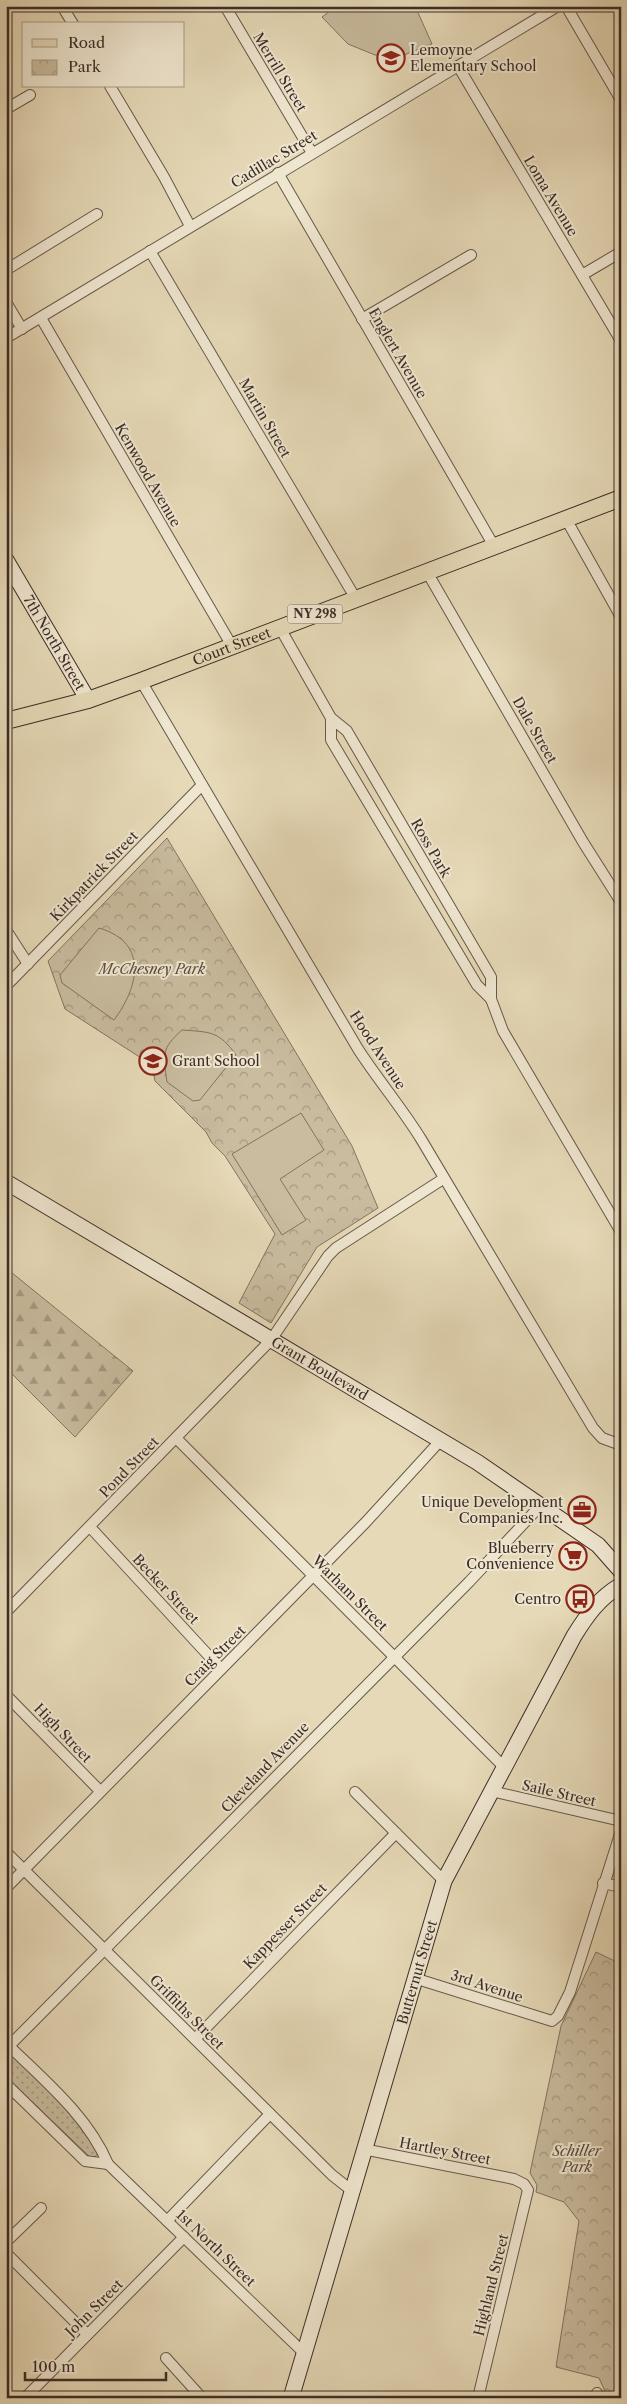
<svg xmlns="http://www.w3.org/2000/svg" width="627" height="2404" font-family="'Libre Caslon Text',serif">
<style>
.grass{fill:url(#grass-dots);stroke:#827463}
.forest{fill:url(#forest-firs);stroke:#827463}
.park{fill:url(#park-crowns);stroke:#827463}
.garden{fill:#c9bc9f;stroke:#827463}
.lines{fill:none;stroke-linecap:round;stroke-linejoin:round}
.street-casing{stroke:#66584b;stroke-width:12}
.secondary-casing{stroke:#3c2d27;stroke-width:17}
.primary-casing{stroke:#3c2d27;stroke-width:18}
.street{stroke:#efe6d0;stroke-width:10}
.secondary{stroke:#efe6d0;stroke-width:15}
.primary{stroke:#e6d9b7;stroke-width:16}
.labels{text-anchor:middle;stroke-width:4;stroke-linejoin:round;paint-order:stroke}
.shield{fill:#efe6d0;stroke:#72645a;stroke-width:1}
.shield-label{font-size:12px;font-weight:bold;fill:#3c2d27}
.poi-label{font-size:14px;fill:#3c2d27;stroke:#efe6d0;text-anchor:end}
.street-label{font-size:14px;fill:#3c2d27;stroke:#efe6d0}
.park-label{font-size:14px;font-style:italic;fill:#584a3f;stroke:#efe6d0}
</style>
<defs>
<pattern id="grass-dots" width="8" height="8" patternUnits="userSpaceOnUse" patternTransform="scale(1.25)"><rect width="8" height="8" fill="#c9bc9f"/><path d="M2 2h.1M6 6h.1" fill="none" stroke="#a49982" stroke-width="1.8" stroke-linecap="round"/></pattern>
<pattern id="forest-firs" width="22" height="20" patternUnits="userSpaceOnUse" patternTransform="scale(1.25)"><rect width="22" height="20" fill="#c9bc9f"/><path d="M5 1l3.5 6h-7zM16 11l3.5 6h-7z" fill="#a49982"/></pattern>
<pattern id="park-crowns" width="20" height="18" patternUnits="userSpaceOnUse" patternTransform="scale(1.25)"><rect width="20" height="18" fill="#c9bc9f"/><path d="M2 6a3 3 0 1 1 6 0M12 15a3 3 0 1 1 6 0" fill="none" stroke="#a49982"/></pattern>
</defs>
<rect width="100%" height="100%" fill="#e6d9b7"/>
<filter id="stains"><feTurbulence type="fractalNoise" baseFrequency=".004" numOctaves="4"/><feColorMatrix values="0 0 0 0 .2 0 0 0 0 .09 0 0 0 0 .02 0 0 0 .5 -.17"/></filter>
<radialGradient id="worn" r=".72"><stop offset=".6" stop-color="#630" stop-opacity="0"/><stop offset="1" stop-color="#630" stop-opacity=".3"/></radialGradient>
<!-- grass -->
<path class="grass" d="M6,2049C38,2081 79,2112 98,2153L95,2157H90L6,2077Z"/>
<!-- forest -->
<polygon class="forest" points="6,1268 133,1371 75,1437 6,1368"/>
<!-- park -->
<g class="park">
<polygon points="167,838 352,1146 378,1208 317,1247 271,1323 239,1303 275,1234 225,1156 212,1143 206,1132 155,1081 152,1065 65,1009 48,961"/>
<polygon points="596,1952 621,1964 621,2398 608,2398 599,2378 556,2367 579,2221 564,2202 536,2192 537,2185 530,2173 561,2026"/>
</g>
<!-- garden -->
<g class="garden">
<polygon points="337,6 415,6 432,44 404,55 375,55 348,44 322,17"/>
<path d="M99,928C150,943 138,988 114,1020L62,983L60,975Z"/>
<path d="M182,1030C210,1032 219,1031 236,1055L200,1100L193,1101L167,1082C163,1054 161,1049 182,1030Z"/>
<polygon points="301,1113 324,1150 280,1179 306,1220 282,1235 232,1154"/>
</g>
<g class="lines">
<!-- street casing -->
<g class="street-casing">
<g id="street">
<polyline points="62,6 73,24"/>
<polyline points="225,6 312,153"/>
<polyline points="566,6 621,100"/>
<polyline points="458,66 621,341"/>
<polyline points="110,86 164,177 190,226"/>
<polyline points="6,109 30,95"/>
<polyline points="278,173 494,546"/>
<polyline points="150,251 356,599"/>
<polyline points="6,270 97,214"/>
<polyline points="582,275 621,252"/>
<polyline points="6,302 22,329"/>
<polyline points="41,318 232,646"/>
<polyline points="362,319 471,255"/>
<polyline points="6,338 558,6"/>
<polyline points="566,519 621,617"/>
<polyline points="427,572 583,842 621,902"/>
<polyline points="280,628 331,718 347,731 491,977 491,999 503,1031 621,1232"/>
<path d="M141,681L358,1049C378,1080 402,1108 421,1139L593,1428L602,1438L621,1445"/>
<polyline points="331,718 331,740 477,985 491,999"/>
<polyline points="6,930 28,964"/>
<polyline points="6,986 202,785"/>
<polyline points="176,1438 504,1767"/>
<polyline points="90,1527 221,1669"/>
<polyline points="6,1612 271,1340 328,1256 336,1248 443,1179"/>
<polyline points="6,1695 100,1791"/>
<polyline points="491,1791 621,1821"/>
<polyline points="355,1792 444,1881"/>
<polyline points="6,1852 332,2175 351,2190"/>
<polyline points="603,1883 621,1887"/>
<polyline points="6,1888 365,1523 440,1441"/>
<polyline points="414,1978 552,2021 558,2016 570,1992 621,1831"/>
<polyline points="195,2039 396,1833"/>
<path d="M6,2043C43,2079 88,2116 108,2164L304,2353"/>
<polyline points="9,2046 469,1582 540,1506"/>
<polyline points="6,2084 85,2161 108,2164"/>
<polyline points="363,2149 514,2179 524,2184 528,2190 478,2398"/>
<polyline points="167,2221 270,2114"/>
<polyline points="6,2242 41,2208"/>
<polyline points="6,2253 87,2334"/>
<polyline points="166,2358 202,2398"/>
<polyline points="25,2398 184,2237"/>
<polyline points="596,2398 597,2393"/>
</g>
</g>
<!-- secondary casing -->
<g class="secondary-casing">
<g id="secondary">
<path id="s1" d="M6,560L88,700"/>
<path id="s2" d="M6,1182L477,1462L598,1545L621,1571"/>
<path id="s3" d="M291,2398L444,1881L574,1636C587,1615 599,1598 621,1585"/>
</g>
</g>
<!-- primary casing -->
<g class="primary-casing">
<g id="primary">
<path id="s4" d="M6,721L88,700L141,681L621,498"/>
</g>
</g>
<!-- street -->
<use href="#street" class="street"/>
<!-- secondary -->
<use href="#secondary" class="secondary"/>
<!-- primary -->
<use href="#primary" class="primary"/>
</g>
<!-- icons -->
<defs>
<g id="school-ring" transform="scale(1.4375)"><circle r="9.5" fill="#efe6d0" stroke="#8f2418" stroke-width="1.5"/><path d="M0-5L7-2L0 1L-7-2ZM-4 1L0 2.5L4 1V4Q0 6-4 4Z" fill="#8f2418"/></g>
<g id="office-ring" transform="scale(1.4375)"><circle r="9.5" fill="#efe6d0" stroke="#8f2418" stroke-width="1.5"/><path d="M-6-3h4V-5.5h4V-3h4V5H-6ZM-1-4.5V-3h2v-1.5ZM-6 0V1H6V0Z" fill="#8f2418"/></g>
<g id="supermarket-ring" transform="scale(1.4375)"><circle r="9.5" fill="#efe6d0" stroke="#8f2418" stroke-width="1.5"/><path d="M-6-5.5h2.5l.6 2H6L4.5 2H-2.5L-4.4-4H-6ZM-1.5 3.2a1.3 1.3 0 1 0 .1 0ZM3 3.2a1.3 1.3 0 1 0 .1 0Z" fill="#8f2418"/></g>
<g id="bus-ring" transform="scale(1.4375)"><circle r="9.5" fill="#efe6d0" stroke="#8f2418" stroke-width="1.5"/><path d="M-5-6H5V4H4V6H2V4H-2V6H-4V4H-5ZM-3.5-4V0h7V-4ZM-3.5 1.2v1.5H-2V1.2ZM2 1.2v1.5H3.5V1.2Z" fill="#8f2418"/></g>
</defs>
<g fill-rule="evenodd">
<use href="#school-ring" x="391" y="58"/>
<use href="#school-ring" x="153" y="1061"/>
<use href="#office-ring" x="582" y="1510"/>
<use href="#supermarket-ring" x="573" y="1556"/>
<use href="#bus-ring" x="580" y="1599"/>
</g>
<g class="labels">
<!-- shield labels -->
<rect class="shield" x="287.5" y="604.5" width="55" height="19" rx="4"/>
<g class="shield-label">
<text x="315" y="618">NY 298</text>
</g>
<!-- poi labels -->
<g class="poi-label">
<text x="410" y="55" text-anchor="start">Lemoyne<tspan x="410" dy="16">Elementary School</tspan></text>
<text x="172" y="1066" text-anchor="start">Grant School</text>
<text x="563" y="1507">Unique Development<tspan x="563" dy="16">Companies Inc.</tspan></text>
<text x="554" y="1553">Blueberry<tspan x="554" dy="16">Convenience</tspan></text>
<text x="561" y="1604">Centro</text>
</g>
<!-- street labels -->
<g class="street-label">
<text transform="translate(280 72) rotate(59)" y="5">Merrill Street</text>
<text transform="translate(274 159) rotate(-31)" y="5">Cadillac Street</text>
<text transform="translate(551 196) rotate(59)" y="5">Loma Avenue</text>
<text transform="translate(398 353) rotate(60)" y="5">Englert Avenue</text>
<text transform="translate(265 418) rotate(60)" y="5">Martin Street</text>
<text transform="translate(148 475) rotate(60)" y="5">Kenwood Avenue</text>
<text dy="5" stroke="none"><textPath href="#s1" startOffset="96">7th North Street</textPath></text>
<text dy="5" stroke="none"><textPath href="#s4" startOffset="238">Court Street</textPath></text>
<text transform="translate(535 730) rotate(60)" y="5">Dale Street</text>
<text transform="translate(431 848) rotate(60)" y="5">Ross Park</text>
<text transform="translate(94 876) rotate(-46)" y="5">Kirkpatrick Street</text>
<text transform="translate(378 1050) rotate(57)" y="5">Hood Avenue</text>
<text dy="5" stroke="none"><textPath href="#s2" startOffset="365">Grant Boulevard</textPath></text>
<text transform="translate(129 1467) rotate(-46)" y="5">Pond Street</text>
<text transform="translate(166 1589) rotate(47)" y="5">Becker Street</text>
<text transform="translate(350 1593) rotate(45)" y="5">Warham Street</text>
<text transform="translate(215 1656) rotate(-45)" y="5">Craig Street</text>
<text transform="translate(63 1733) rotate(46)" y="5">High Street</text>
<text transform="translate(265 1767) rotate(-46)" y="5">Cleveland Avenue</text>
<text transform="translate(559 1793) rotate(13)" y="5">Saile Street</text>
<text transform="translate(285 1926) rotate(-46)" y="5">Kappesser Street</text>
<text dy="5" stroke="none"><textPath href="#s3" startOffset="444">Butternut Street</textPath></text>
<text transform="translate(487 1986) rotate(18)" y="5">3rd Avenue</text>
<text transform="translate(187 2012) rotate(45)" y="5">Griffiths Street</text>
<text transform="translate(445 2151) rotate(11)" y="5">Hartley Street</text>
<text transform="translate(216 2248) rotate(44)" y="5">1st North Street</text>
<text transform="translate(491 2285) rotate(-76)" y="5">Highland Street</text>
<text transform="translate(94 2308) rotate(-45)" y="5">John Street</text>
</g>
<!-- park labels -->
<g class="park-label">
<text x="152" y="974">McChesney Park</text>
<text x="577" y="2156">Schiller<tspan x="577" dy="16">Park</tspan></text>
</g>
</g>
<!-- margin -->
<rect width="627" height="2404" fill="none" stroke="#e6d9b7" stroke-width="25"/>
<rect x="8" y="8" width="612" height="2389" fill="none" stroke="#3c2d27" stroke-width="2.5"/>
<rect x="12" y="12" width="602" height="2379" fill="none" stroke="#3c2d27"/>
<!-- legend -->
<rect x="22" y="22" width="162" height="65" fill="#efe6d0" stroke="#a79c8c"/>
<rect x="32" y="39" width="25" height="8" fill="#e6d9b7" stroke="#a79c8c"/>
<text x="68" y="48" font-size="15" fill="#3c2d27">Road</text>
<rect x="32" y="60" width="25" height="15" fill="url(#park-crowns)" stroke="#a79c8c"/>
<text x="68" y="72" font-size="15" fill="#3c2d27">Park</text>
<!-- scale -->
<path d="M25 2372v8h141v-8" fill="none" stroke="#3c2d27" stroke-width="2.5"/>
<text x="32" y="2372" font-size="15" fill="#3c2d27" stroke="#efe6d0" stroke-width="4" paint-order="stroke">100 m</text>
<rect width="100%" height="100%" filter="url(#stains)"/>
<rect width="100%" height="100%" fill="url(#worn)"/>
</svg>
